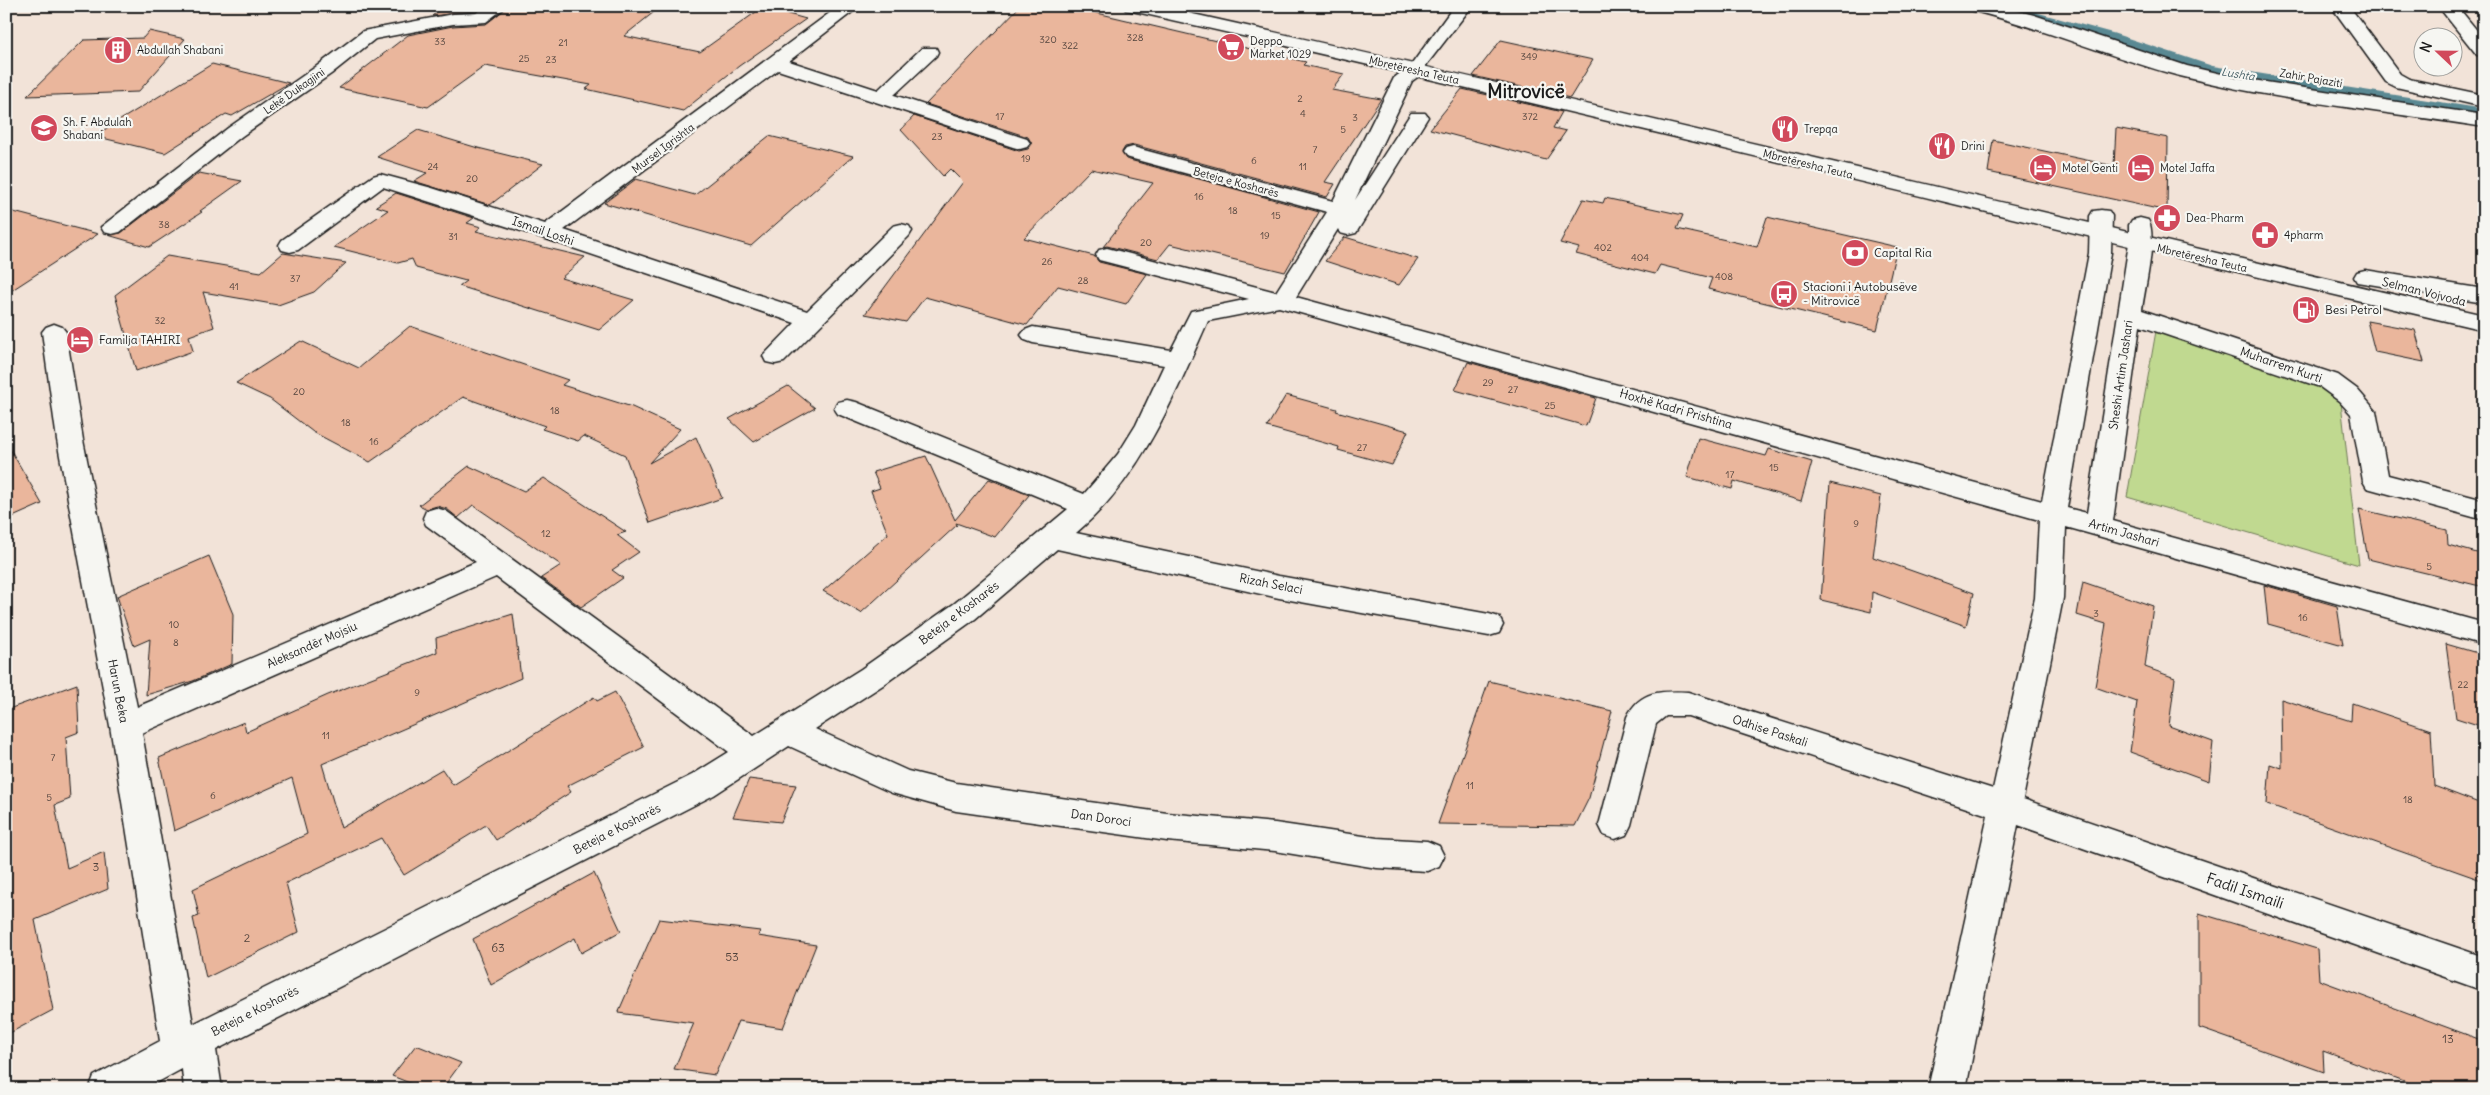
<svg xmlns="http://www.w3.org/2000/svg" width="2490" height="1095" font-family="Delius,sans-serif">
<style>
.green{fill:#c0d990;stroke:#6e7a56}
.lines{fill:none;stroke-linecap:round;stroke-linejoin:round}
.stream{stroke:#5a8993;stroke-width:8}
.building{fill:#eab69c;stroke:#1c1c1c}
.minor-casing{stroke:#1c1c1c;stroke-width:3}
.major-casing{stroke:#1c1c1c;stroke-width:3}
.minor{fill:#f6f6f2;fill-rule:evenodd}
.major{fill:#f6f6f2;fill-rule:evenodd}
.labels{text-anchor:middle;stroke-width:4.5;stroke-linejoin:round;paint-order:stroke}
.number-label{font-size:10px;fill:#50423c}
.far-poi-label{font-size:11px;fill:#1c1c1c;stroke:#f6f6f2;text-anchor:start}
.far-street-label{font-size:11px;fill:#1c1c1c;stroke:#f6f6f2}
.far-water-label{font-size:11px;font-style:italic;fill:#405b62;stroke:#f6f6f2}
.street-label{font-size:12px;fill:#1c1c1c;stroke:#f6f6f2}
.poi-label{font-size:12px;fill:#1c1c1c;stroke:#f6f6f2;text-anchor:start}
.near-number-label{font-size:12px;fill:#50423c}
.near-street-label{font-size:15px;fill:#1c1c1c;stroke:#f6f6f2}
.far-town-label{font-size:19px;font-weight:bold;fill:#1c1c1c;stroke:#f6f6f2}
</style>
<rect width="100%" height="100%" fill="#f2e3d8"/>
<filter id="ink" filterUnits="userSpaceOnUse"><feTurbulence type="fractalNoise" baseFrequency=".02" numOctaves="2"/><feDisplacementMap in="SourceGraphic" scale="10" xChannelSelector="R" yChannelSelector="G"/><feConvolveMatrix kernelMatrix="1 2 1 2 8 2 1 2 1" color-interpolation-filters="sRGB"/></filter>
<g filter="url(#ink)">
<!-- green -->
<polygon class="green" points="2156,331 2312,380 2341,402 2359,565 2127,497"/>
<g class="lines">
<!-- stream -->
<polyline class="stream" points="2020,12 2112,37 2212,70 2484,113"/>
</g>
<!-- building -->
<g class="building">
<polygon points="445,6 482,6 475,11 432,16"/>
<polygon points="509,6 619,6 654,12 624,36 700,52 763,7 806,19 739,66 683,111 586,89 591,85 485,66 428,107 339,88 408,35 453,26 486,24"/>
<polygon points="1020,6 1067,6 1306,62 1303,65 1344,74 1332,90 1381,99 1325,182 1335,184 1327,197 1134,145 1125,147 1122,152 1126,159 1319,212 1285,272 1170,244 1158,259 1107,246 1103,247 1153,183 1091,169 1024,238 1094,256 1099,262 1147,274 1126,304 1058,286 1027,325 925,297 906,322 865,314 963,182 950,169 943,176 901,130 914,116 1019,151 1028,149 1032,144 1028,137 926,104"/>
<polygon points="149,31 185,39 138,92 27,96 84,40 143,38"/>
<polygon points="1501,40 1593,60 1570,98 1473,76"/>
<polygon points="212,64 289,83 232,116 226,114 165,153 94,136"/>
<polygon points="1462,89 1562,112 1553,128 1566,131 1546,160 1430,129"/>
<polygon points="2116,128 2168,138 2167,211 1988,172 1993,140 2114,166"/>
<polygon points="418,130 478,148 543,164 490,205 414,181 427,173 377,157"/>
<polygon points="769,136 853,156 751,246 604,203 636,179 695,195"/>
<polygon points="199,173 242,181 200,211 202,212 149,247 108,235 121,233"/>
<polygon points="396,193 474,218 467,223 481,227 476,231 585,257 561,278 634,300 599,330 459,286 466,281 416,268 412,259 398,263 334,247 388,210 376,206"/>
<polygon points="1605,198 1683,215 1677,229 1757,247 1767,217 1897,247 1877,330 1708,289 1712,278 1660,265 1655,274 1576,254 1579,248 1560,243 1583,199 1603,203"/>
<polygon points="6,210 98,234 6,294"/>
<polygon points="1345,237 1418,259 1399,285 1325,261"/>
<polygon points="283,253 346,263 314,292 278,305 203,292 214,327 189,336 193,351 136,371 115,295 167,256 261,272"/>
<polygon points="2367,321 2415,330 2424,362 2375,352"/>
<polygon points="410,326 568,380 562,385 632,407 680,429 649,463 696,437 722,498 650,523 625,455 584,436 578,441 542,429 545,426 463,397 370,462 313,432 270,399 236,383 301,341 359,368"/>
<polygon points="1468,362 1596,398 1586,426 1455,390"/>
<polygon points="788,386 815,408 754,442 729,419"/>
<polygon points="1286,395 1337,409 1336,411 1408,431 1392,465 1338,450 1339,447 1267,427"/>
<polygon points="1698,438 1766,456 1769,449 1812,462 1801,501 1734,481 1732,489 1687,477"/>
<polygon points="6,442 42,504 6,520"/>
<polygon points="926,456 955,520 989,479 1029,495 995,537 956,523 957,525 861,613 823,591 888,534 871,491 880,488 873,472"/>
<polygon points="469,466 524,491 544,478 626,532 617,535 639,552 612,570 623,578 581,607 541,578 561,565 473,505 458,518 447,509 437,506 427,509 419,505"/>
<polygon points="1830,483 1881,496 1873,557 1974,593 1966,626 1872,592 1871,612 1821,600"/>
<polygon points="2359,509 2447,530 2448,545 2484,555 2484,587 2368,559"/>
<polygon points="209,556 233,614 232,664 193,681 146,695 150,639 134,646 117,596"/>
<polygon points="2083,582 2153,606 2145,667 2175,678 2169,726 2213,742 2209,781 2130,752 2137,702 2095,687 2106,624 2077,615"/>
<polygon points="2264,585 2337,606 2343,645 2268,624"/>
<polygon points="513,614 521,678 322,764 341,828 442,769 453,785 594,697 597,701 615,692 644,747 567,786 571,792 496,840 486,825 404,875 381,838 286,883 299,932 206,978 193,918 199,916 193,889 307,834 292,778 174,831 159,758 244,722 246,732 328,695 437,652 436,638"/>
<polygon points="2446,644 2484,655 2484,727 2456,718"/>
<polygon points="1489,681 1612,711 1589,798 1575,826 1438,824"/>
<polygon points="77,684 79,732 66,737 70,799 55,805 67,868 104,852 108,889 35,920 53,1010 6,1035 6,966 11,964 6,871 6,710"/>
<polygon points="2281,699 2351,721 2352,703 2431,730 2434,786 2484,805 2484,881 2267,804 2270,764 2282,768"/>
<polygon points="749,779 796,785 781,822 733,817"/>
<polygon points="594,873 621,931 581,953 575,938 491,985 473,939"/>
<polygon points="2199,913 2317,949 2319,980 2484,1041 2484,1089 2426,1089 2323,1051 2324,1072 2199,1028"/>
<polygon points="659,919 760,931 758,936 816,945 783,1028 738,1021 715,1075 674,1069 694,1023 618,1013"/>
<polygon points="416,1045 461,1063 442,1089 425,1089 392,1076"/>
</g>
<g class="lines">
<!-- minor casing -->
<g class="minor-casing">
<g id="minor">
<polygon points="486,6 507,6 486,22 453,24 375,39 331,74 242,136 120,232 112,234 104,232 101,227 228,128 317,66 363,31 453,14 476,13"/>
<polygon points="839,6 860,6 789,61 878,90 922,48 936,48 938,52 936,56 894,95 1027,139 1030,143 1027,147 1020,149 1013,147 778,70 564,230 807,311 893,226 901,224 909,226 912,231 909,236 784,362 775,364 766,362 763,356 795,323 540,237 383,187 298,250 290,252 282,250 279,245 282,240 373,176 380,174 432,188 545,224"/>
<path d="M1179,6H1198C1193,13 1188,14 1181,12Z"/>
<path d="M1454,6H1472L1424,68L1423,73L1412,81L1355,200L1411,113H1425L1428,117L1356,233L1348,235L1340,233L1338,229L1296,297L2042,501L2089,253L2090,216L2093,211L2101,210L2109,211L2112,216L2111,253L2067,508L2087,513L2129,243V225L2132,220L2140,218L2148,220C2158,235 2144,291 2142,310L2338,375L2357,389L2376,411L2388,475L2484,500V520L2367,488L2363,481L2351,414L2339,401L2320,387L2140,326L2113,521L2484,623V645L2066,527L2063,598L2023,799L2484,957V991L2018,825L1966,1089H1928L1988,815L1688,716H1666L1656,724L1631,825L1626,835L1615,839L1604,835L1599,825L1627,717C1640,690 1662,691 1688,692L1993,789L2035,598L2039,520L1279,307L1208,321C1173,399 1142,477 1076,533L1279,576L1489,614L1499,617L1503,625L1499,633L1489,636L1279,598L1057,549L975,619L883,685L815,729L908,771L956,783L1167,813L1275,823L1377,838L1427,841L1439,846L1444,856L1439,866L1427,871L1377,868L1275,851L1167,841L956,811L892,793L789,746L714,795L216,1050L222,1089H184L182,1069L145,1089H89L94,1076L160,1041L110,726L57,440L42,332L46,327L54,324L62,327L66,332L83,440L137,707L476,562L426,525L423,518L426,511L436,508L446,511L754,736L861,669L955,603L1068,509L838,414L834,408L838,402L847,400L856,402L1084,494L1118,454L1136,425L1164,365L1033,343L1025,340L1021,335L1025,330L1033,327L1171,350L1191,311L1249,299L1099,260L1096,255L1099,250L1107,248L1276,292L1327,212L1126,157L1123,153L1126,149L1133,147L1140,149L1333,201L1394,78L1412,64ZM496,577L729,752L692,775L193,1024L142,733Z"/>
<path d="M1967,6H1999L2034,15L2187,66L2239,78L2484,115V127C2381,111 2277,101 2176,75C2107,56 2040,27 1970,10Z"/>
<polygon points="2331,6 2349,6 2400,74 2409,79 2484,95 2484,107 2396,87 2386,82"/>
<polygon points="2438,6 2457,6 2484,39 2484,57 2477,55"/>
</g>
</g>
<!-- major casing -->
<g class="major-casing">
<g id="major">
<path d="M1123,6H1157C1601,104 2041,214 2484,315V330C2033,225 1584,112 1132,11L1126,10Z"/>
<polygon points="2365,270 2484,289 2484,303 2357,282 2354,277 2357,272"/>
</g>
</g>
<!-- minor -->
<use href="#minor" class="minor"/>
<!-- major -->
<use href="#major" class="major"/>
</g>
</g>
<!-- icons -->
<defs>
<g id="supermarket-disc" transform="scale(1.4375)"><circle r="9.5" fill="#d1495b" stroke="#f6f6f2"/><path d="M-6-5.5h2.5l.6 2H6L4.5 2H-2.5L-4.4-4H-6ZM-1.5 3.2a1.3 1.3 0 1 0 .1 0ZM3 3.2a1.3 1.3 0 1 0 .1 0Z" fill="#fff"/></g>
<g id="building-disc" transform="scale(1.4375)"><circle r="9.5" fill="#d1495b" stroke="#f6f6f2"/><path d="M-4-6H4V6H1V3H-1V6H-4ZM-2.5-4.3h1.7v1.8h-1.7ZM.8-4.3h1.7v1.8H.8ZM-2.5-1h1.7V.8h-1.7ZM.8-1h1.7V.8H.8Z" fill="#fff"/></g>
<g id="school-disc" transform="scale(1.4375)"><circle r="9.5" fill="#d1495b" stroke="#f6f6f2"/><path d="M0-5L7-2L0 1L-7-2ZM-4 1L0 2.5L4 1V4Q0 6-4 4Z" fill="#fff"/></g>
<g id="restaurant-disc" transform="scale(1.4375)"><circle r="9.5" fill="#d1495b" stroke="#f6f6f2"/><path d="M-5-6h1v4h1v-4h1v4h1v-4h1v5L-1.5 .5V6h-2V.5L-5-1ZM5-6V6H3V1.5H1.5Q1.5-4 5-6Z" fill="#fff"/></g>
<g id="hotel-disc" transform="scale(1.4375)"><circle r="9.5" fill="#d1495b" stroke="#f6f6f2"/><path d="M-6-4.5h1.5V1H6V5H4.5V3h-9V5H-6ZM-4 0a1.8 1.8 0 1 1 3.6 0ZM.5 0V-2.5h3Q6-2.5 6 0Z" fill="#fff"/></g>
<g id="pharmacy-disc" transform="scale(1.4375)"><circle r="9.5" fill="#d1495b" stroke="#f6f6f2"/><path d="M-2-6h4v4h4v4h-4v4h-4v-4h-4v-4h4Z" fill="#fff"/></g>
<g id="bank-disc" transform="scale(1.4375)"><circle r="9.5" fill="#d1495b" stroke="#f6f6f2"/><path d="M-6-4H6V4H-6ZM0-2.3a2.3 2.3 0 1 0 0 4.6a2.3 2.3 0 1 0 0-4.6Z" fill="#fff"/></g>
<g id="bus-disc" transform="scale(1.4375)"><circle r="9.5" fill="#d1495b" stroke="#f6f6f2"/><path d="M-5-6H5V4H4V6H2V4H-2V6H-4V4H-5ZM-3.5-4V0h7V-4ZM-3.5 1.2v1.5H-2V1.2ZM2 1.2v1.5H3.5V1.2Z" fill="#fff"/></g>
<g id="fuel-disc" transform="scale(1.4375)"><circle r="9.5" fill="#d1495b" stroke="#f6f6f2"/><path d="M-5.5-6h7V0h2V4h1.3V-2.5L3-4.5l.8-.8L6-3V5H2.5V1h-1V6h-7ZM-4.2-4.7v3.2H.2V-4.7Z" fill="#fff"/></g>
</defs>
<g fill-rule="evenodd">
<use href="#supermarket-disc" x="1231" y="47"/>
<use href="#building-disc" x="118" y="50"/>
<use href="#school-disc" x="44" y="128"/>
<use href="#restaurant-disc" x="1785" y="129"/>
<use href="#restaurant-disc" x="1942" y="146"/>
<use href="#hotel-disc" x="2043" y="168"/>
<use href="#hotel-disc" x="2141" y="168"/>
<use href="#pharmacy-disc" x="2167" y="218"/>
<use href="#pharmacy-disc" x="2265" y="235"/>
<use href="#bank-disc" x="1855" y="253"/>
<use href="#bus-disc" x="1784" y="294"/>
<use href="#fuel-disc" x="2306" y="310"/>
<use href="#hotel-disc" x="80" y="340"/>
</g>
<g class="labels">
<!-- number labels -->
<g class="number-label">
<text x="1135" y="41">328</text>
<text x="1048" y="43">320</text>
<text x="440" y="45">33</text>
<text x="563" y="46">21</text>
<text x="1070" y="49">322</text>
<text x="1529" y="60">349</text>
<text x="524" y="62">25</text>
<text x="551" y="63">23</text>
<text x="1300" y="102">2</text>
<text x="1303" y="117">4</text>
<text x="1000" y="120">17</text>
<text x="1530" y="120">372</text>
<text x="1355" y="121">3</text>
<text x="1343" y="133">5</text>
<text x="937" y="140">23</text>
<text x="1315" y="153">7</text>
<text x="1026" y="162">19</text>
<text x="1254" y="164">6</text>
<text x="433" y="170">24</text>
<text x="1303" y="170">11</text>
<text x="472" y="182">20</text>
<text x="1199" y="200">16</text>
<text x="1233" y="214">18</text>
<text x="1276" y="219">15</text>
<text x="164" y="228">38</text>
<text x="1265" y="239">19</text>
<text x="453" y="240">31</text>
<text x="1146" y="246">20</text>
<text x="1603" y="251">402</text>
<text x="1640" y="261">404</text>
<text x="1047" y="265">26</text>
<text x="1724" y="280">408</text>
<text x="295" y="282">37</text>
<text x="1083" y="284">28</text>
<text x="234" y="290">41</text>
<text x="160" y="324">32</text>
<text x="1488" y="386">29</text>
<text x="1513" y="393">27</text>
<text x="299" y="395">20</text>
<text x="1550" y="409">25</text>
<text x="555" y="414">18</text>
<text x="346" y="426">18</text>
<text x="374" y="445">16</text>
<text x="1362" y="451">27</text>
<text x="1774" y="471">15</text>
<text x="1730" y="478">17</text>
<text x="1856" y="527">9</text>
<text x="546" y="537">12</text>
<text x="2429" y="570">5</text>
<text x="2096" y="617">3</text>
<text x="2303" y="621">16</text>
<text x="174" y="628">10</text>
<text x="176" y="646">8</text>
<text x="2463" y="688">22</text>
<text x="417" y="696">9</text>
<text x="326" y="739">11</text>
<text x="53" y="761">7</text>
<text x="1470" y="789">11</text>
<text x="213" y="799">6</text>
<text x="49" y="801">5</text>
<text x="2408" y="803">18</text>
</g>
<!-- far-poi labels -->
<g class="far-poi-label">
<text x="1250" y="45">Deppo<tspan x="1250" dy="13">Market 1029</tspan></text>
<text x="137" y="54">Abdullah Shabani</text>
<text x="63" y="126">Sh. F. Abdulah<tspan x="63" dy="13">Shabani</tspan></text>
<text x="1804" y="133">Trepqa</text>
<text x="1961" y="150">Drini</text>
<text x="2062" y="172">Motel Genti</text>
<text x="2160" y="172">Motel Jaffa</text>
<text x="2186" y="222">Dea-Pharm</text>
<text x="2284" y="239">4pharm</text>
</g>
<!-- far-street labels -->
<g class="far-street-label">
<text transform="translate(1414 70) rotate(13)" y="4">Mbretëresha Teuta</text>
<text transform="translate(2311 78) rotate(10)" y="4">Zahir Pajaziti</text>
<text transform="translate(294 91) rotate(-35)" y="4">Lekë Dukagjini</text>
<text transform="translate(663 148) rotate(-37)" y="4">Mursel Igrishta</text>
<text transform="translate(1808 164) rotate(14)" y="4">Mbretëresha Teuta</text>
<text transform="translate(1236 182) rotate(15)" y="4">Beteja e Kosharës</text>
<text transform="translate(2202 258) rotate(13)" y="4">Mbretëresha Teuta</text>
</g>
<!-- far-water labels -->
<g class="far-water-label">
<text transform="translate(2238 74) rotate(9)" y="4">Lushta</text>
</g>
<!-- street labels -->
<g class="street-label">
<text transform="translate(543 231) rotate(19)" y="4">Ismail Loshi</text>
<text transform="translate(2424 292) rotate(14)" y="4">Selman Vojvoda</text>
<text transform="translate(2281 365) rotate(19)" y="4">Muharrem Kurti</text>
<text transform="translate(2121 375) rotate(-82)" y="4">Sheshi Artim Jashari</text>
<text transform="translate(1676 409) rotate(16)" y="4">Hoxhë Kadri Prishtina</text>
<text transform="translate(2124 533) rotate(16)" y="4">Artim Jashari</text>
<text transform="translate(1271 584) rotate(11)" y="4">Rizah Selaci</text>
<text transform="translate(959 613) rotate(-37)" y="4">Beteja e Kosharës</text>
<text transform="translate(312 645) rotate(-24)" y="4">Aleksandër Mojsiu</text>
<text transform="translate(118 691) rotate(79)" y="4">Harun Beka</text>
<text transform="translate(1770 731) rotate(18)" y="4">Odhise Paskali</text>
<text transform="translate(1101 818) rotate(8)" y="4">Dan Doroci</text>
<text transform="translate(617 829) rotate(-27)" y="4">Beteja e Kosharës</text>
<text transform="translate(255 1011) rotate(-27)" y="4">Beteja e Kosharës</text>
</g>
<!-- poi labels -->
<g class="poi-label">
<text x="1874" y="257">Capital Ria</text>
<text x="1803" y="291">Stacioni i Autobusëve<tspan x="1803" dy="14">- Mitrovicë</tspan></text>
<text x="2325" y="314">Besi Petrol</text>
<text x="99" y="344">Familja TAHIRI</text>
</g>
<!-- near-number labels -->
<g class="near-number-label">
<text x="96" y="871">3</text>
<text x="247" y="942">2</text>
<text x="498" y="952">63</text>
<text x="732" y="961">53</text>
<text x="2448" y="1043">13</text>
</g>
<!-- near-street labels -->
<g class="near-street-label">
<text transform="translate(2245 891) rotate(19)" y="5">Fadil Ismaili</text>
</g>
<!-- far-town labels -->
<g class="far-town-label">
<text x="1526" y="98">Mitrovicë</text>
</g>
</g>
<!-- margin -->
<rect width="2490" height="1095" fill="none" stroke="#f6f6f2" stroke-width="25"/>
<rect x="12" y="12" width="2465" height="1070" fill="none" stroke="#1c1c1c" stroke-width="2" filter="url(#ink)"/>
<!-- north arrow -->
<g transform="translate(2438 52) rotate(292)"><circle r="24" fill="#f6f6f2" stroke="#9f9f9c"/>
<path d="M0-4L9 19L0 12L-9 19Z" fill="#d1495b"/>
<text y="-8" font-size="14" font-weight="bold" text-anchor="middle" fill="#1c1c1c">N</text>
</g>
</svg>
